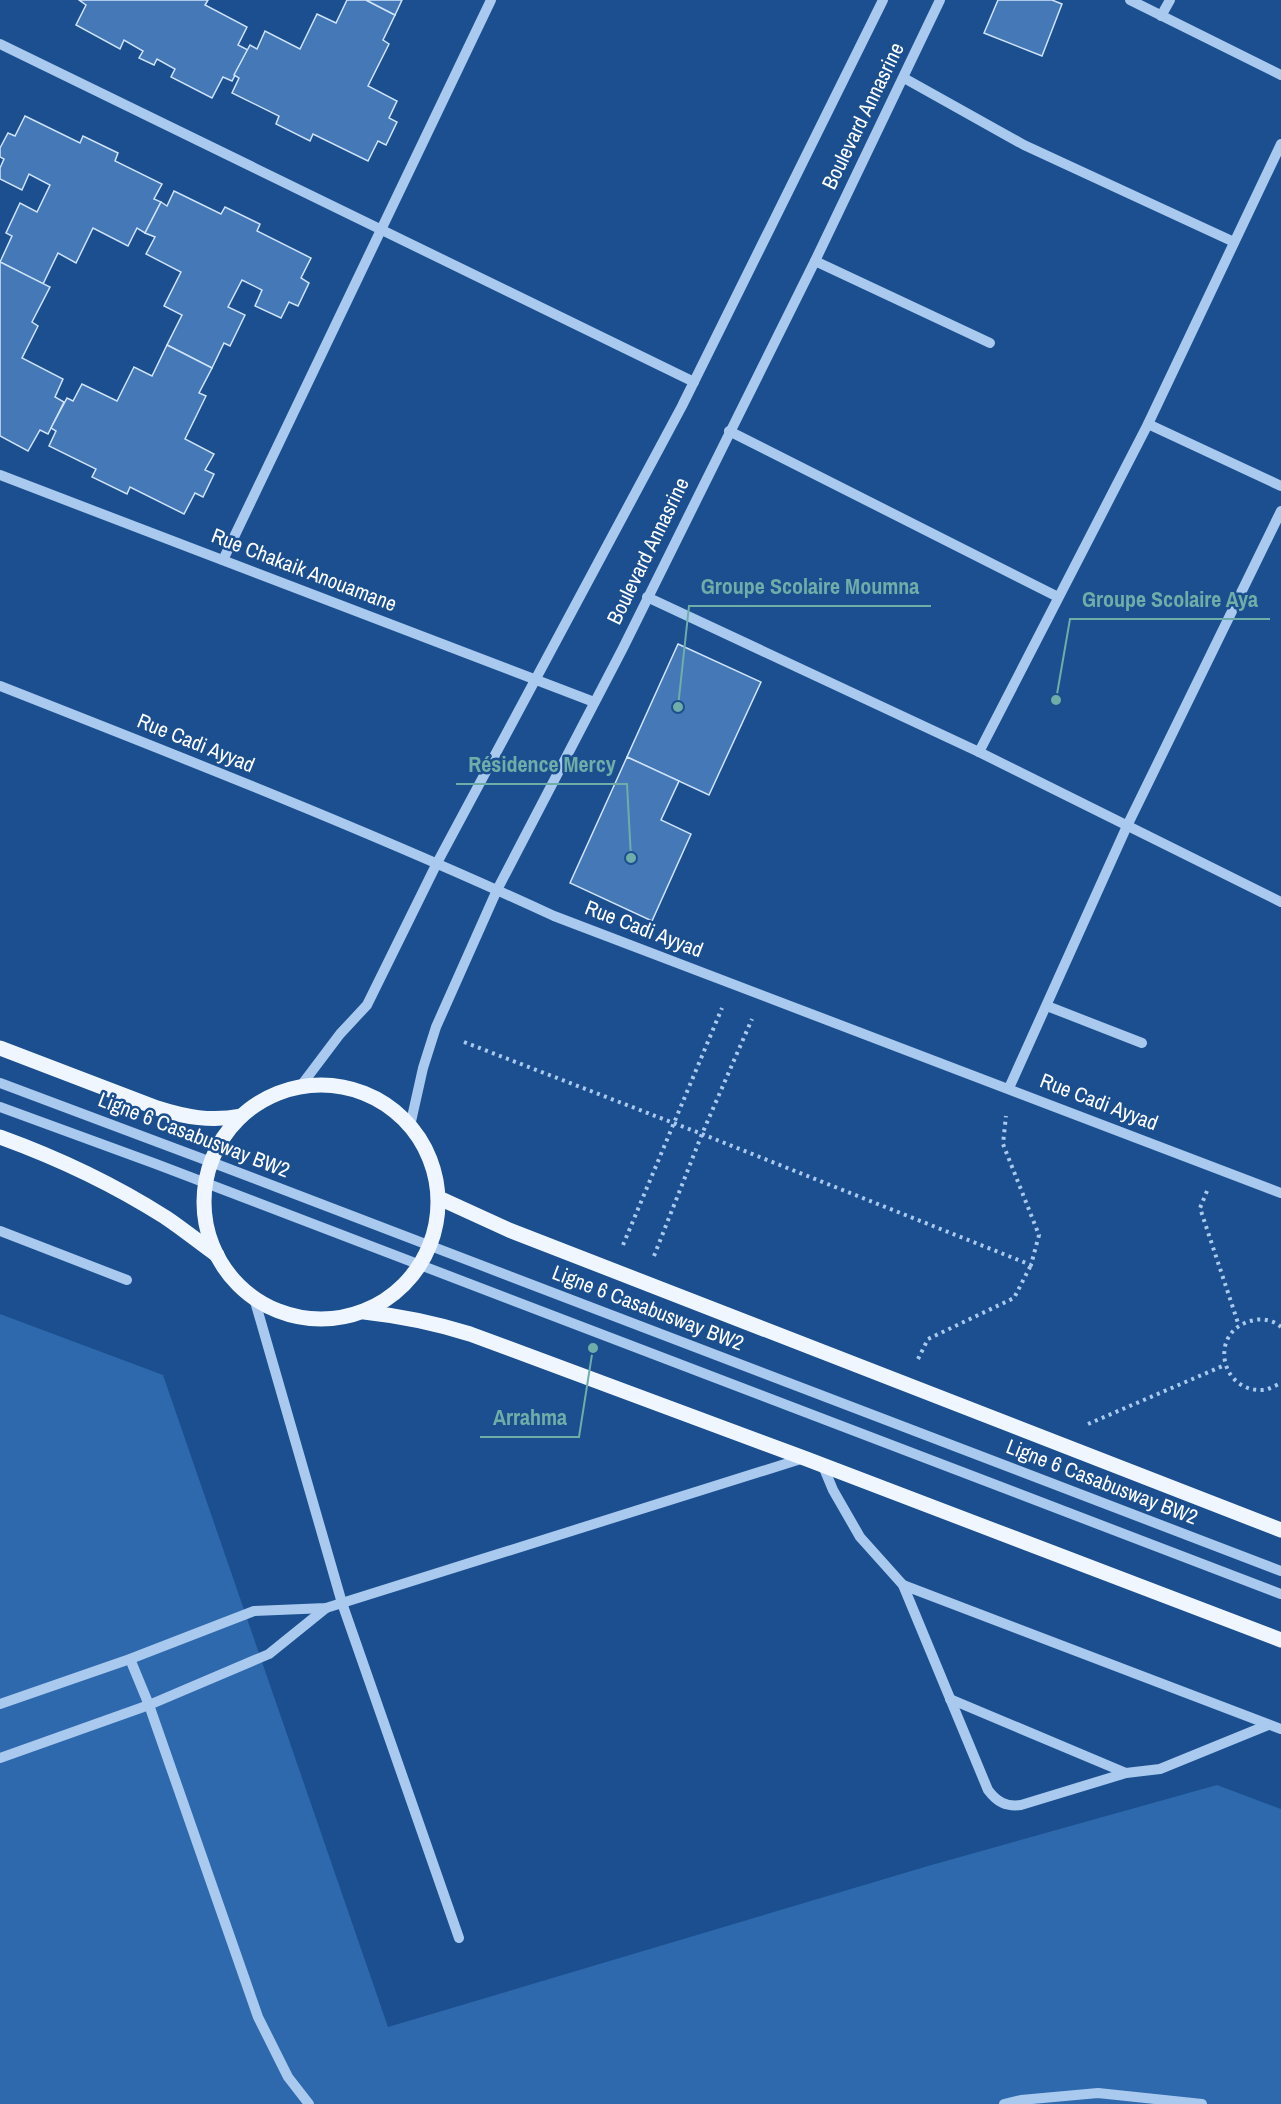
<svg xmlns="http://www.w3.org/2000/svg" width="1281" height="2104" font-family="'Archivo Narrow',sans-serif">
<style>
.green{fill:#2e69ad}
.building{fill:#4478b7;stroke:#cfe3fa;stroke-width:1.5}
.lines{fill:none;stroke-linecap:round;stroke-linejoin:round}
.path{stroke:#a9c9ee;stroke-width:4;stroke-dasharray:3 4.5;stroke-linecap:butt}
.minor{stroke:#a9c9ee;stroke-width:10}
.major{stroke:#f0f6ff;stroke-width:15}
.labels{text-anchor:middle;stroke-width:5;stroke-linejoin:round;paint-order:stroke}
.street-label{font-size:21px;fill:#fff;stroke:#1b4f8f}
.leader{fill:none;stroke:#6fada8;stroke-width:2}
.callout-dot{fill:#6fada8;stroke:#1b4f8f;stroke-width:2}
.callout-label{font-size:22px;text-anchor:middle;font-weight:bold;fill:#6fada8;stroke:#1b4f8f;stroke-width:5;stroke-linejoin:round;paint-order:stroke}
</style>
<rect width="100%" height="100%" fill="#1b4f8f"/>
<!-- green -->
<polygon class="green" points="0,1314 163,1375 388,2027 928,1866 1217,1785 1281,1809 1281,2104 0,2104"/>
<!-- building -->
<g class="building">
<polygon points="208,0 205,5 247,27 238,45 248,50 232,81 223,77 212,98 171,77 175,69 157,59 154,65 139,58 143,51 124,40 120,49 76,25 86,5 79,0"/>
<polygon points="347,0 366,0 395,15 383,40 389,44 368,86 397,101 389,118 397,122 386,145 378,141 368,161 313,134 310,141 276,124 279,116 232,93 239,78 234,75 250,45 257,49 265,31 300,49 317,14 336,23"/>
<polygon points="366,0 402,0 395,15"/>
<polygon points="998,0 1052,0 1062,4 1042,56 984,33"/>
<polygon points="25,116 80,143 83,136 118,153 115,161 162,184 154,199 161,202 145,233 137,228 128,246 93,228 76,263 58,253 43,284 0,262 12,236 6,233 20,203 37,212 50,185 29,174 22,190 0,179 0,168 4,159 0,157 0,148 8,133 15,136"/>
<polygon points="174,191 221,214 225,207 260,224 257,231 311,258 301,278 309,283 298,306 289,302 281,318 255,306 262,290 242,280 228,307 245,315 230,346 224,343 212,368 167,345 182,315 164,306 181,272 146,254 155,237 145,233 161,202 167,206"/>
<polygon points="0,262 50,287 32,322 38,326 22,358 63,379 55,397 64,402 48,434 40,430 28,451 0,436"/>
<polygon points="167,345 212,368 199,393 206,396 185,439 214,454 205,470 214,474 203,497 195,493 184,514 130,487 127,494 92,477 96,469 49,446 56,431 51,428 67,398 73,401 82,384 117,401 134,367 152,376"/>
<polygon points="678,644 761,682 709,795 627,757"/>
<polygon points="627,757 679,781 661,820 691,834 652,921 570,883"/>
</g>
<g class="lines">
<!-- path -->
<g class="path">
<polyline points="464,1042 702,1134 1031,1265 1039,1235 1003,1144 1006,1116"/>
<polyline points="1207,1191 1200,1208 1239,1326"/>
<polyline points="623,1245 722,1008"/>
<polyline points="654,1256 702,1134 752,1019"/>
<path d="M1281,1327C1275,1321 1263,1318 1255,1320C1208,1328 1218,1393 1264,1390C1270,1389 1276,1385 1281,1383"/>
<polyline points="918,1359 928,1339 1014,1298 1031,1265"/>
<polyline points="1088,1424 1225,1365"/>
</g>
<!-- minor -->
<g class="minor">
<polyline points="1130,0 1281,75"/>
<polyline points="1161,16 1170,0"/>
<polyline points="0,44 694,382"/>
<polyline points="904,78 1024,145 1234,242"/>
<polyline points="815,261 990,343"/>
<polyline points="1148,424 1281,486"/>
<polyline points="729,431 1058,597"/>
<polyline points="0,475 594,702"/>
<polyline points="223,560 491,0"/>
<polyline points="647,597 979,752 1281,902"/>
<path d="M0,686C186,759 372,832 554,916L1281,1193"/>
<polyline points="979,752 1148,424 1281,144"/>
<polyline points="1047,1006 1142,1043"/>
<polyline points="0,1083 211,1162 1281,1571"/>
<polyline points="300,1087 340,1034 367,1005 437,863 682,406 883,0"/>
<polyline points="1009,1088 1127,826 1281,511"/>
<polyline points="0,1107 156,1164 1281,1594"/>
<polyline points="410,1126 423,1068 436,1027 497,890 623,648 815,261 940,0"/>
<polyline points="0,1231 127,1280"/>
<polyline points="254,1298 342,1603 459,1938"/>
<path d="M823,1466L833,1490L860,1537L903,1585L988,1790C997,1802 1006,1807 1021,1805L1126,1773"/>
<polyline points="903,1585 1281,1729"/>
<polyline points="130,1659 149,1705 258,2017 288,2077 309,2104"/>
<polyline points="950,1699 1126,1773 1160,1769 1268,1725"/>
<polyline points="0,1704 130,1659 254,1611 326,1608 804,1458"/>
<polyline points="0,1758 149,1705 269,1654 326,1608"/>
<polyline points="1004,2104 1021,2100 1098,2093 1202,2104"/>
</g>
<!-- major -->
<g class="major">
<path d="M0,1048L157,1108C185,1117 211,1122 241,1116"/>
<circle cx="321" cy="1202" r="117"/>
<path d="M0,1137C58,1158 113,1184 165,1217C183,1229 200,1243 217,1255"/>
<polyline points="439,1198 509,1230 1281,1530"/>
<path d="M364,1312C401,1316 435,1323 470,1334L804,1458L1281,1640"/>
</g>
</g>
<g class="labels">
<!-- street labels -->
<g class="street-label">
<text transform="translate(863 116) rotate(-64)" y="7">Boulevard Annasrine</text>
<text transform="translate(648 551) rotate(-64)" y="7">Boulevard Annasrine</text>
<text transform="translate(304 570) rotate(21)" y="7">Rue Chakaik Anouamane</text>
<text transform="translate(196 743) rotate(22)" y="7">Rue Cadi Ayyad</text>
<text transform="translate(644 929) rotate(21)" y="7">Rue Cadi Ayyad</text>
<text transform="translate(1099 1102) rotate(21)" y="7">Rue Cadi Ayyad</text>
<text transform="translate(194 1135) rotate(21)" y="7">Ligne 6 Casabusway BW2</text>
<text transform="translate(648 1308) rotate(21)" y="7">Ligne 6 Casabusway BW2</text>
<text transform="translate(1102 1482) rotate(21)" y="7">Ligne 6 Casabusway BW2</text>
</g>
</g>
<!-- callouts -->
<path class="leader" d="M678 707L689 606H931M1056 700L1070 619H1270M631 858L627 784H456M593 1348L579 1437H480"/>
<g class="callout-dot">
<circle cx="678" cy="707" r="6"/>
<circle cx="1056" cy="700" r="6"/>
<circle cx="631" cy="858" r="6"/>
<circle cx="593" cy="1348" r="6"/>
</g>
<g class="callout-label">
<text x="810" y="594">Groupe Scolaire Moumna</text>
<text x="1170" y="607">Groupe Scolaire Aya</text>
<text x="542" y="772">Résidence Mercy</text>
<text x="530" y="1425">Arrahma</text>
</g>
</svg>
